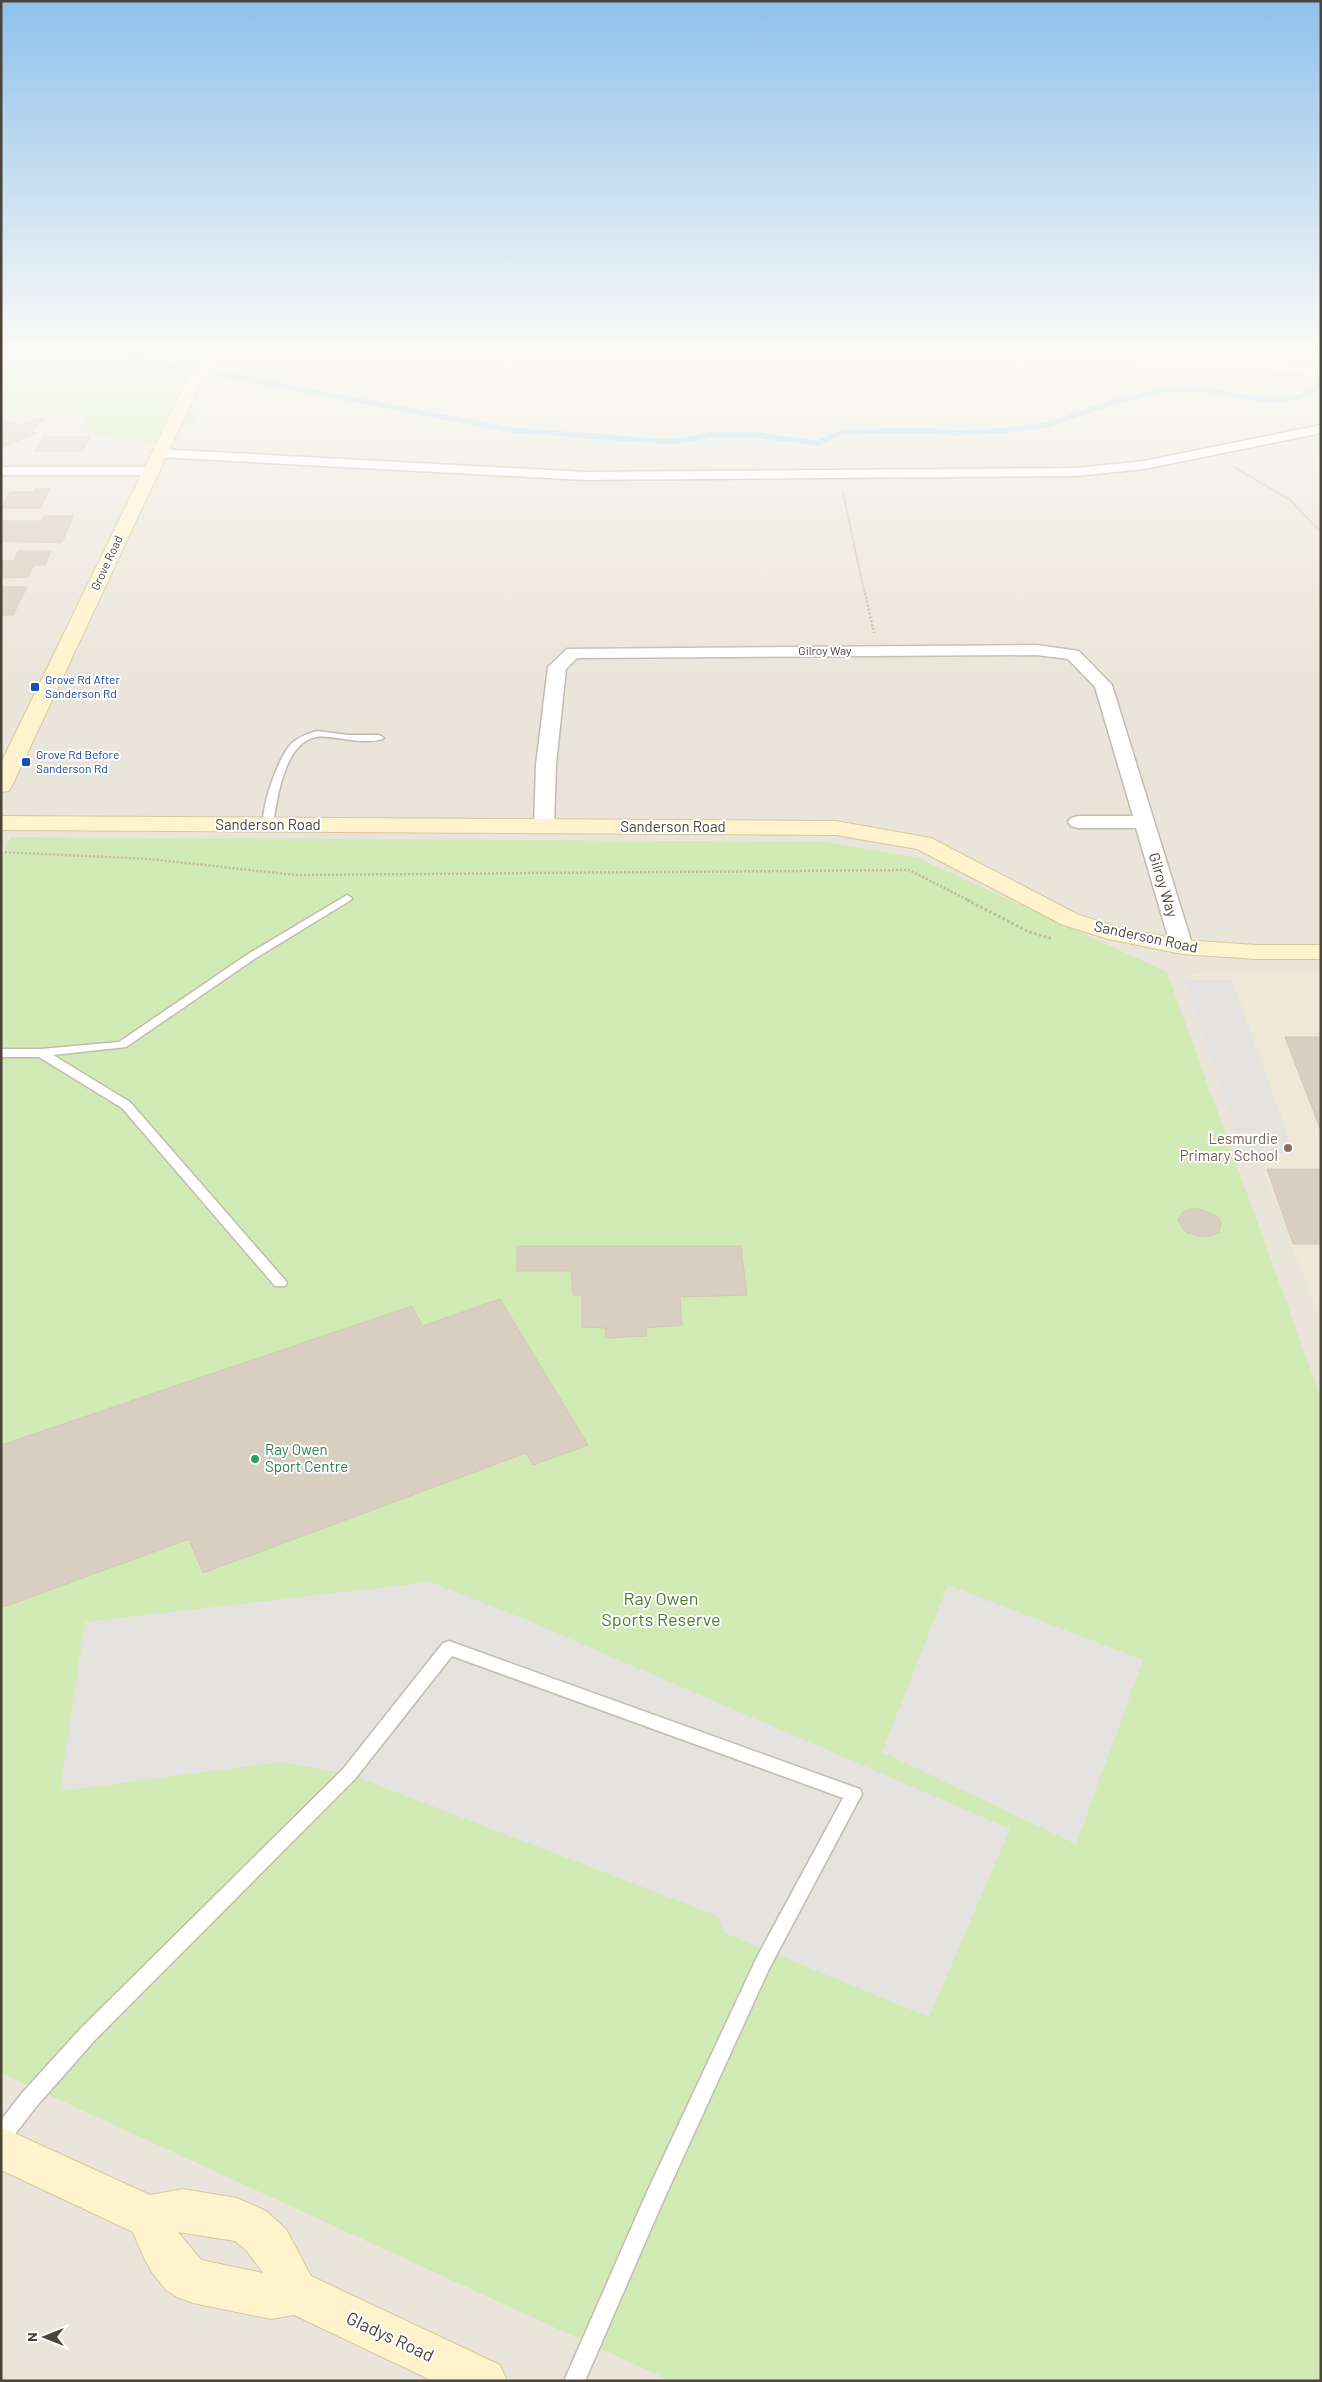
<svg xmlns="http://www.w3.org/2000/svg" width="1322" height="2382" font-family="Barlow,sans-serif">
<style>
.residential{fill:#eae5da}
.education{fill:#efe8d6}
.green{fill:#d2eab5}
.parking{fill:#e5e3e0}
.water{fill:#a9d4f2}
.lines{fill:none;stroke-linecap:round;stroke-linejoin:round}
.stream{stroke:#a9d4f2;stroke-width:5}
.building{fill:#d8cfc1;stroke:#d3c7b4}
.lane-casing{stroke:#c2bbae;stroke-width:3}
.street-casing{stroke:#c2bbae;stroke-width:3}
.secondary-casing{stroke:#d6c79b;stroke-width:2}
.path-far2{stroke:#c4b79f;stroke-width:2;stroke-dasharray:1 1;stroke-linecap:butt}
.path-far1{stroke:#c4b79f;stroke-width:2.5;stroke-dasharray:2 2;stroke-linecap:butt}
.path{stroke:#c4b79f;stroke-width:3;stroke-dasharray:2.5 2.5;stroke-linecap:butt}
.lane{fill:#fff;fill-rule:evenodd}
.street{fill:#fff;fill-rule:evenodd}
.secondary{fill:#fff3cd;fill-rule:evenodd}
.transit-dot{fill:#1a4fb4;stroke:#fff;stroke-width:2}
.education-dot{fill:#8d6e63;stroke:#fff;stroke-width:2}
.leisure-dot{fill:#2e9e5b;stroke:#fff;stroke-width:2}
.labels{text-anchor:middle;stroke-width:4;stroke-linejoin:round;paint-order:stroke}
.far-street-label{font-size:12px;fill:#4b4439;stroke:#fff}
.far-transit-label{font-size:12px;fill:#164399;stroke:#fff;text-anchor:start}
.street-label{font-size:15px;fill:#4b4439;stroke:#fff}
.education-label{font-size:15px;fill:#785e54;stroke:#fff;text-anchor:end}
.leisure-label{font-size:15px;fill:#27864d;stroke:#fff;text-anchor:start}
.near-park-label{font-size:18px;fill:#4a7f2a;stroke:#fff}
.near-street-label{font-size:18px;fill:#4b4439;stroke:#fff}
</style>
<rect width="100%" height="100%" fill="#f6f3ec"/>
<!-- residential -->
<rect class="residential" x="1" y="350" width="1320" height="2031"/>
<!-- education -->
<polygon class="education" points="1321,973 1321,1323 1190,974"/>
<!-- green -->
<g class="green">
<path d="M1,350H120V354L125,357L105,361L103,365L127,367L143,363L185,371C195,379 189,391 187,402L199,410L200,414L195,424L174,434L166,441L154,443L103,436L80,430L87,419C64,402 28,412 1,412Z"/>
<path d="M146,350H217C204,367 170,364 152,359L150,353Z"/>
<polygon points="11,837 827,842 918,858 1167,972 1321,1398 1321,2381 671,2381 1,2073 1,859"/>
</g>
<!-- parking -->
<g class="parking">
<polygon points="1185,980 1232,980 1294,1153 1243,1154"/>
<polygon points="430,1582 522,1618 1010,1829 929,2017 724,1933 718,1916 349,1774 281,1762 60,1791 85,1622"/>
<polygon points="948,1585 1143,1660 1076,1844 882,1752"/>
</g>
<!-- water -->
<path class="water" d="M120,350L140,351L149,355C139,366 122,369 109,363L125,357L124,354H120Z"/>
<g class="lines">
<!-- stream -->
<g class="stream">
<polyline points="1315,350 1320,364"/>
<polyline points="142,361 178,367"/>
<polyline points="221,374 511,430 671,442 716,434 755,435 818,443 843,432 924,430 955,433 1009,430 1047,425 1114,402 1165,390 1200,389 1249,398 1281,400 1299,397 1317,389 1319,378"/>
</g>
</g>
<!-- building -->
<g class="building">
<polygon points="37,418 46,420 33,426 38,427 30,431 36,433 1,448 1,422 5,420 21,425"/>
<polygon points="43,437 90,437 83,451 35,451"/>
<polygon points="35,489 50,489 40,508 1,508 10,492 34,492"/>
<polygon points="45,516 73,516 62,543 1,541 1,521 42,521"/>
<polygon points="18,551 51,551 45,565 34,565 28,577 1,578 1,561 14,561"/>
<polygon points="1,587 27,587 13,615 1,615"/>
<polygon points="1285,1037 1319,1037 1321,1041 1321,1131"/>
<polygon points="1267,1169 1321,1169 1321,1244 1293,1244"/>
<polygon points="1190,1209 1200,1209 1217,1216 1221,1222 1219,1233 1204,1237 1187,1233 1181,1226 1178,1219 1182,1213"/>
<polygon points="517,1246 741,1246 747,1295 680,1297 682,1325 646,1328 647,1336 605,1338 606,1328 582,1327 582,1295 573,1295 571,1271 517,1271"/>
<polygon points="500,1299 588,1445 533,1465 526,1453 203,1573 189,1539 1,1608 1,1445 412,1306 422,1326"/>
</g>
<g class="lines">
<!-- lane casing -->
<g class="lane-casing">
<g id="lane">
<path d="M317,731L348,735H379L384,738C378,742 369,741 362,741C348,741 329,735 316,737C284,743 277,799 273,825L268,828L264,827C259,811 279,755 292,743C300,736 308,734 317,731Z"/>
<polygon points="347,895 352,898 351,900 256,958 126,1047 53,1055 130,1102 285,1280 287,1283 285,1286 275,1286 122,1108 39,1057 1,1057 1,1049 41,1049 119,1042 248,954"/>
<polygon points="449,1641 854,1787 860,1789 862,1794 769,1969 661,2206 585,2381 564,2381 647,2192 757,1957 843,1798 452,1656 355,1779 95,2040 36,2107 8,2143 1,2145 1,2120 22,2093 81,2028 343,1769 443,1643"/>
</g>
</g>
<!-- street casing -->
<g class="street-casing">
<g id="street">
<polygon points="1321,425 1321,433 1144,469 1076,476 585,480 159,457 152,453 159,449 585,472 1076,468 1144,461"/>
<polygon points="1,467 151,467 158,471 151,475 1,475"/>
<polygon points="1037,645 1079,651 1112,685 1193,947 1190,952 1182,953 1174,952 1171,947 1136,828 1078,828 1071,826 1068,822 1071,818 1078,816 1133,816 1095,687 1068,659 1037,655 577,658 566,669 556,765 554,826 551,830 544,832 537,830 534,826 536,765 548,667 567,649"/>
</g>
</g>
<!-- secondary casing -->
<g class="secondary-casing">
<g id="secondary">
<polygon points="216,350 232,350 202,380 12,786 9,791 1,792 1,763 188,378"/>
<polygon points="1007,350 1077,350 1321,368 1321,376 1014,354"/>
<polygon points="1,816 836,821 931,838 1079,915 1120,928 1182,940 1256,945 1321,945 1321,959 1256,959 1182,954 1108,939 1063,925 917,849 836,835 1,830"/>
<path d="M1,2127L150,2195L183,2189L237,2198L266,2211L286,2229L311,2276L500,2365L507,2381H433L294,2315L271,2319L193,2303L177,2297L166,2290L151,2271L143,2256L133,2232L1,2170ZM178,2232L235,2241L246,2250L263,2273L201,2260Z"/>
</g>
</g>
<!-- path-far2 -->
<g class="path-far2">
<polyline points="1234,467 1290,500 1321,532"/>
<polyline points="843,493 865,595"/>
</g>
<!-- path-far1 -->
<g class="path-far1">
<polyline points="865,593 874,633"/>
<polyline points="1,852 149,859 296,875 909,870 970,901"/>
</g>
<!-- path -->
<polyline class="path" points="967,900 1029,932 1053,939"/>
<!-- lane -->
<use href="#lane" class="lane"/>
<!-- street -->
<use href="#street" class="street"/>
<!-- secondary -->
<use href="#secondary" class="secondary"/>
</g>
<!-- sky -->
<linearGradient id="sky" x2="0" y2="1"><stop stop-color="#8fc1ec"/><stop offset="0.51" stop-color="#fbfaf6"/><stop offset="1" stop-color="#fbfaf6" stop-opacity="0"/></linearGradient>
<rect width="1322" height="684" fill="url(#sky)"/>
<!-- markers -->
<g class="transit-dot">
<rect x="30" y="682" width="10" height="10" rx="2.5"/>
<rect x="21" y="757" width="10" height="10" rx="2.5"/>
</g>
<circle class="education-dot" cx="1288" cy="1148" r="5"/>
<circle class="leisure-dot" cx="255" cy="1459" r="5"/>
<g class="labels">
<!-- far-street labels -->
<g class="far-street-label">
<text transform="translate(107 563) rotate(-65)" y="4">Grove Road</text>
<text x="825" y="655">Gilroy Way</text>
</g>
<!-- far-transit labels -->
<g class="far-transit-label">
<text x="45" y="684">Grove Rd After<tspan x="45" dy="14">Sanderson Rd</tspan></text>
<text x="36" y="759">Grove Rd Before<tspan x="36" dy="14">Sanderson Rd</tspan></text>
</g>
<!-- street labels -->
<g class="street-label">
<text x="268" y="830">Sanderson Road</text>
<text x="673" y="832">Sanderson Road</text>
<text transform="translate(1163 885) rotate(73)" y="5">Gilroy Way</text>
<text transform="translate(1146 937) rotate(12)" y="5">Sanderson Road</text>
</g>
<!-- education labels -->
<g class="education-label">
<text x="1278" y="1144">Lesmurdie<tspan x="1278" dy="17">Primary School</tspan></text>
</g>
<!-- leisure labels -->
<g class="leisure-label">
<text x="265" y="1455">Ray Owen<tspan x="265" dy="17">Sport Centre</tspan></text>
</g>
<!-- near-park labels -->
<g class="near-park-label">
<text x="661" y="1605">Ray Owen<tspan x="661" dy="21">Sports Reserve</tspan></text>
</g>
<!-- near-street labels -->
<g class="near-street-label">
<text transform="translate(390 2337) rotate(25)" y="6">Gladys Road</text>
</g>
</g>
<!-- border -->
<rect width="1322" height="2382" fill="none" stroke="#4b4439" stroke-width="5"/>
<!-- north arrow -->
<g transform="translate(45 2337) rotate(270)" stroke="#ffffff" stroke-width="4" paint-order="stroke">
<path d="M0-4L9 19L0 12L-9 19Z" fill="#4b4439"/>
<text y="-8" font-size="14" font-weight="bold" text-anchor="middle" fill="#4b4439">N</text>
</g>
</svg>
